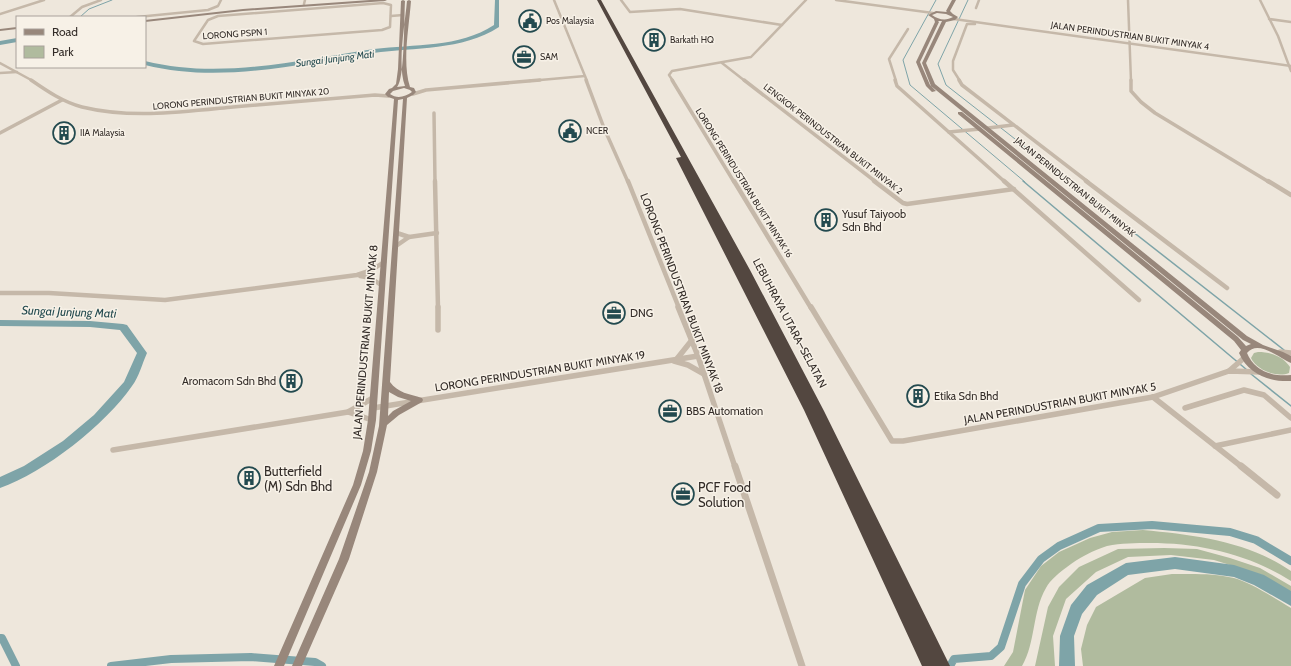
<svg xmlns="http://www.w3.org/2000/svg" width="1291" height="666" font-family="Cabin,sans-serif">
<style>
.green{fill:#b0bb9e}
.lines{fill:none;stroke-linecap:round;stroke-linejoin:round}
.stream-far1{stroke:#7ea4a8;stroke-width:1}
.stream{stroke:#7ea4a8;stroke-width:1.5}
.canal{stroke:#7ea4a8;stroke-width:8}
.river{fill:#7ea4a8;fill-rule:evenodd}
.street-far4{stroke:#c5b8a9;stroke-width:2.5}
.street-far3{stroke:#c5b8a9;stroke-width:3.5}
.street-far2{stroke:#c5b8a9;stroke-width:4.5}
.street-far1{stroke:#c5b8a9;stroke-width:5.5}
.street{stroke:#c5b8a9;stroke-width:7}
.secondary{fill:#98877b;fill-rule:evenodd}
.highway{fill:#534740;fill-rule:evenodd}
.labels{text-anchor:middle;stroke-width:3;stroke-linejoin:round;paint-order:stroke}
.far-poi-label{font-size:9px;fill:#332c28;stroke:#f7f1e7;text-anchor:start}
.far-street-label{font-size:9px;fill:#332c28;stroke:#f7f1e7}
.far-water-label{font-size:10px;font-style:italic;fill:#234a4f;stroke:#f7f1e7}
.poi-label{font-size:11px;fill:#332c28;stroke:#f7f1e7;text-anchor:start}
.street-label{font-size:11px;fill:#332c28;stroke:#f7f1e7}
.water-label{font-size:12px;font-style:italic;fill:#234a4f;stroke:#f7f1e7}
.near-poi-label{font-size:13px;fill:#332c28;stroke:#f7f1e7;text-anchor:start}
</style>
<rect width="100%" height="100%" fill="#eee7dc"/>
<!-- green -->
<g class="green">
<path d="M1258,352C1270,352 1283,356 1290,367L1289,373C1276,378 1257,370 1251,358L1254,353Z"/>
<path d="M1143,530C1195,535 1247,541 1291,571V581C1248,554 1200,543 1150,543C1136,543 1121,543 1107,546C1094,550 1078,558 1067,567C1060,572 1050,580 1046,588C1032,612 1036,642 1022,666H1004L1013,652L1025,590L1041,566L1059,552L1090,538L1112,532Z"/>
<polygon points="1164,548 1197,549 1230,558 1260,568 1291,586 1291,592 1262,575 1214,560 1171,555 1128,557 1096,572 1066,599 1053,636 1055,666 1035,666 1048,607 1059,587 1079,567 1118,549"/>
<path d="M1172,574C1193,574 1214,573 1234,578C1250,582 1276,599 1291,608V666H1083L1081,649L1087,625L1096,607L1145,578Z"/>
</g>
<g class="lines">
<!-- stream-far1 -->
<g class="stream-far1">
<polyline points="936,0 903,60 910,85 1025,182"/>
<polyline points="968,0 938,64 946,85 1070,182"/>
<polyline points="80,17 89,9 112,0"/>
</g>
<!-- stream -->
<g class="stream">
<polyline points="1023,181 1247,370"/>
<polyline points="1068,181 1284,350"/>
<polyline points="1251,374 1291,406"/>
</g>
<!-- canal -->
<g class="canal">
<polyline points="0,638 2,638 16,666"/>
<polyline points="111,666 171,659 251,657 315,662 322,666"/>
<polyline points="950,666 954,659 991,656 1001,647 1022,584 1041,559 1059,546 1099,528 1152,525 1230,532 1256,540 1291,561"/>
</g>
<!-- river -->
<g class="river">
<path d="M495,0H499V27C462,51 415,47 373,53C298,64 221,84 145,65V61C221,80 298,60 374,49C414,44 459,48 494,25Z"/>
<polygon points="17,38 17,42 0,45 0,41"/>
<path d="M0,320L90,321L123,324L127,325L147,353C142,364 139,377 132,386C106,424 44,473 0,488V477L24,466L63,441L94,415L124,382L137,353L120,330L90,327L0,326Z"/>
<polygon points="1175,557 1234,565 1264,575 1291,591 1291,606 1254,585 1234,577 1175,569 1128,575 1097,595 1082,614 1074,636 1075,666 1059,666 1060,636 1071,605 1087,585 1126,563"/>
</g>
<!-- street-far4 -->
<g class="street-far4">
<polyline points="554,0 587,81"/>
<polyline points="621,0 630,12 680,9 782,25"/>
<polyline points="836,0 933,13"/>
<polyline points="1128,0 1131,81"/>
<polyline points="1260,0 1278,36 1291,71"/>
<polygon points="383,3 391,5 390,27 382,30 203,44 194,41 208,20 218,16"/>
<polyline points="304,4 305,0"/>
<polyline points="976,8 979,0"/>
<polyline points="0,14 44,0"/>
<polyline points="391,16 403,15"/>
<polyline points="70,17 82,7 101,0"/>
<polyline points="137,17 208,10 218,6 221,0"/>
<polyline points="954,19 1291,66"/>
<polyline points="1269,19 1291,22"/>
<polyline points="0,63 33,81"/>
<polyline points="722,63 745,81"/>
<polyline points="0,73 17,72"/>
<polyline points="529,81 585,76"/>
<polyline points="673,81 669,75 672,71 751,57 806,0"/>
<polyline points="896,81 889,59 908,29"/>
<polyline points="960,81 953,70 953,61 967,24 975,24"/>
</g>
<!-- street-far3 -->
<g class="street-far3">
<path d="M31,80C47,91 63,102 82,107C131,119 183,112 233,107C280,103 328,99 375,95L388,96"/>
<polyline points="586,80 604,128 628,182"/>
<polyline points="672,80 734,182"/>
<polyline points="744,80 876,182"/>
<polyline points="895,80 897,86 1005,182"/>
<polyline points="959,80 962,85 1088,182"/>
<polyline points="1131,80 1131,91 1141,102 1155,113 1269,182"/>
<polyline points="413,94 426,90 540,80"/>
<polyline points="434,113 435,182"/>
<polyline points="988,128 1013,125"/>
<polyline points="949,132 980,129"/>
<polyline points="0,133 62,100"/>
</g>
<!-- street-far2 -->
<g class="street-far2">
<polyline points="435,181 438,308"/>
<polyline points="628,181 679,308"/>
<polyline points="734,181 811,308"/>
<polyline points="874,181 903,203 907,204 1014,189"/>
<polyline points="1004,181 1139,300"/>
<polyline points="1086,181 1227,288"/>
<polyline points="1268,181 1291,195"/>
<polyline points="397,233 409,237 437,233"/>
<polyline points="396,246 409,237"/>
<polyline points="360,276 371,278 381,285"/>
<polyline points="0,293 49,293 165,300 357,275 372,270 384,262"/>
</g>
<!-- street-far1 -->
<g class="street-far1">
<polyline points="438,307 438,330"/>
<polyline points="678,307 698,356 735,467"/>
<polyline points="811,307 892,441 903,441 1153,397 1229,371 1260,372"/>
<polyline points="1280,352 1291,353"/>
<polyline points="676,360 692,340"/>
<polyline points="674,361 688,365 704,374"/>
<polyline points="1229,371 1244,358"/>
<polyline points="1153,397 1242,467"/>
<polyline points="373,408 698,356"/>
<polyline points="1185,408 1244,390 1264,395 1291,418"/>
<polyline points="348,412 372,420"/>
<polyline points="1215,446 1291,430"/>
<polyline points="113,450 348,412 373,398"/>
</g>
<!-- street -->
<g class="street">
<polyline points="735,466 802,666"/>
<polyline points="1241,466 1277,495"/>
</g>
<!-- secondary -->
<g class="secondary">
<polygon points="370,0 387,0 385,1 243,11 145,22 145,20 243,9"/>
<path d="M403,0L405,1C404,16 405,80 397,87L405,86C397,65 405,24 407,1L409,0L411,1C409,28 402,62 410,87L414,88L416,92L413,95L407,98L390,382C398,393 409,394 422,398L423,400L422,402L399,415L387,425L377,472L349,559L302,666H292L339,559L369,472L379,426L403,99L398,100L376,420L371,451L361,485L284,666H274L353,485L363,451L368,420L394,99L388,97L385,94L389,89L392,88L396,84L398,69L401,1ZM404,88L410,90L412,92C405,97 397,99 390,94L393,91ZM389,392L398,397L411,401L393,411L388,416Z"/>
<path d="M952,0H956L950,11L953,14L958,17L955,20L946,22L926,63L935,84L1247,336L1263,345L1283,352L1291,356V363C1279,358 1258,339 1247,353C1254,371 1273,377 1291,375V381C1269,382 1248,374 1239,353L1241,350L1234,341L958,114V112H962L1238,337L1246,346L1251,344L1243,340L931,86L922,63L942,21H938L939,22L920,62L930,85L936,91L932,92L926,86L916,62L935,22L934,19L928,15L936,11L947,12L946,11ZM937,13L946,14L953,17C946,21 939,20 932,15Z"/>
<polygon points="17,27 17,29 0,31 0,29"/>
</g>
<!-- highway -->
<polygon class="highway" points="597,0 601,0 750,270 824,411 950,666 936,666 935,665 936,666 922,666 804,410 676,158 681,157"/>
</g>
<!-- icons -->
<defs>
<g id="civic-ring" transform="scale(1.15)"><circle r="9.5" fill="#f7f1e7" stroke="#234a4f" stroke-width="1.5"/><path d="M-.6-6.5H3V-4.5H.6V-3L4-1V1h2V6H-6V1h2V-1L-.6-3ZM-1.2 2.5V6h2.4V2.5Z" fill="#234a4f"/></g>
<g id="building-ring" transform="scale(1.15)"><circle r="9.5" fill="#f7f1e7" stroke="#234a4f" stroke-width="1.5"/><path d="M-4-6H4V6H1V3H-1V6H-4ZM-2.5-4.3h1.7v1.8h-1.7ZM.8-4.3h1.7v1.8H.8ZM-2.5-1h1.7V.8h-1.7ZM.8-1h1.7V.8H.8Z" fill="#234a4f"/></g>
<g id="office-ring" transform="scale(1.15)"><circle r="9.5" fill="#f7f1e7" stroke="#234a4f" stroke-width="1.5"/><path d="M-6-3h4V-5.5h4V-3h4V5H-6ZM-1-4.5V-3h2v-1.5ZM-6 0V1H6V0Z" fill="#234a4f"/></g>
</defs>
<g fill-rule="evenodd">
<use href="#civic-ring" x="530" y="21"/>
<use href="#building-ring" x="654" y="40"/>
<use href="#office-ring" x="524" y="57"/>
<use href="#civic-ring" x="570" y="131"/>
<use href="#building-ring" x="64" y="133"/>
<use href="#building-ring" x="826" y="220"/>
<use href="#office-ring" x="614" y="313"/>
<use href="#building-ring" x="291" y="381"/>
<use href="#building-ring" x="918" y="396"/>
<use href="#office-ring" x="670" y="411"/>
<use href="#building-ring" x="249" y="478"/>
<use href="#office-ring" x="683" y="494"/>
</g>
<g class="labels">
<!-- far-poi labels -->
<g class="far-poi-label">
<text x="546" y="24">Pos Malaysia</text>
<text x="670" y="43">Barkath HQ</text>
<text x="540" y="60">SAM</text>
<text x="586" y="134">NCER</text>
<text x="80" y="136">IIA Malaysia</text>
</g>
<!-- far-street labels -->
<g class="far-street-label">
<text transform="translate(235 34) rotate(-4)" y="3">LORONG PSPN 1</text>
<text transform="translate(1130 36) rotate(8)" y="3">JALAN PERINDUSTRIAN BUKIT MINYAK 4</text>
<text transform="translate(241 99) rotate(-5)" y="3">LORONG PERINDUSTRIAN BUKIT MINYAK 20</text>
<text transform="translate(833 139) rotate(38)" y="3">LENGKOK PERINDUSTRIAN BUKIT MINYAK 2</text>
<text transform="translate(744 183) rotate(58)" y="3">LORONG PERINDUSTRIAN BUKIT MINYAK 16</text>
<text transform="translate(1075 187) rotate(39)" y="3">JALAN PERINDUSTRIAN BUKIT MINYAK</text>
</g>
<!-- far-water labels -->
<g class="far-water-label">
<text transform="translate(335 58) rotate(-7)" y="4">Sungai Junjung Mati</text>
</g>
<!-- poi labels -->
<g class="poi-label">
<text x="842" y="218">Yusuf Taiyoob<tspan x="842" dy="13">Sdn Bhd</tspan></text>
<text x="630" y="317">DNG</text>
<text x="276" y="385" text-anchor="end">Aromacom Sdn Bhd</text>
<text x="934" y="400">Etika Sdn Bhd</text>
<text x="686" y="415">BBS Automation</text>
</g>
<!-- street labels -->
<g class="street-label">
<text transform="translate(682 293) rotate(69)" y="4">LORONG PERINDUSTRIAN BUKIT MINYAK 18</text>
<text transform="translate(790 323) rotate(62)" y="4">LEBUHRAYA UTARA–SELATAN</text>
<text transform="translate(365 342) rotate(-85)" y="4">JALAN PERINDUSTRIAN BUKIT MINYAK 8</text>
<text transform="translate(540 371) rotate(-9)" y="4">LORONG PERINDUSTRIAN BUKIT MINYAK 19</text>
<text transform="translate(1060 403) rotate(-10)" y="4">JALAN PERINDUSTRIAN BUKIT MINYAK 5</text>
</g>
<!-- water labels -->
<g class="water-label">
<text transform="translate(69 312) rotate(2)" y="4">Sungai Junjung Mati</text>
</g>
<!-- near-poi labels -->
<g class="near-poi-label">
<text x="264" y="476">Butterfield<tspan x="264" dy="15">(M) Sdn Bhd</tspan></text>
<text x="698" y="492">PCF Food<tspan x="698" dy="15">Solution</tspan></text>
</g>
</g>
<!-- legend -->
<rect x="16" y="16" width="130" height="52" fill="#f7f1e7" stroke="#a9a29b"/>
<rect x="24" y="29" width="20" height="6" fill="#98877b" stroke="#a9a29b"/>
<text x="52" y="36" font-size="12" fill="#332c28">Road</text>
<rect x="24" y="46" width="20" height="12" fill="#b0bb9e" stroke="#a9a29b"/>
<text x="52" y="56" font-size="12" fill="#332c28">Park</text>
</svg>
